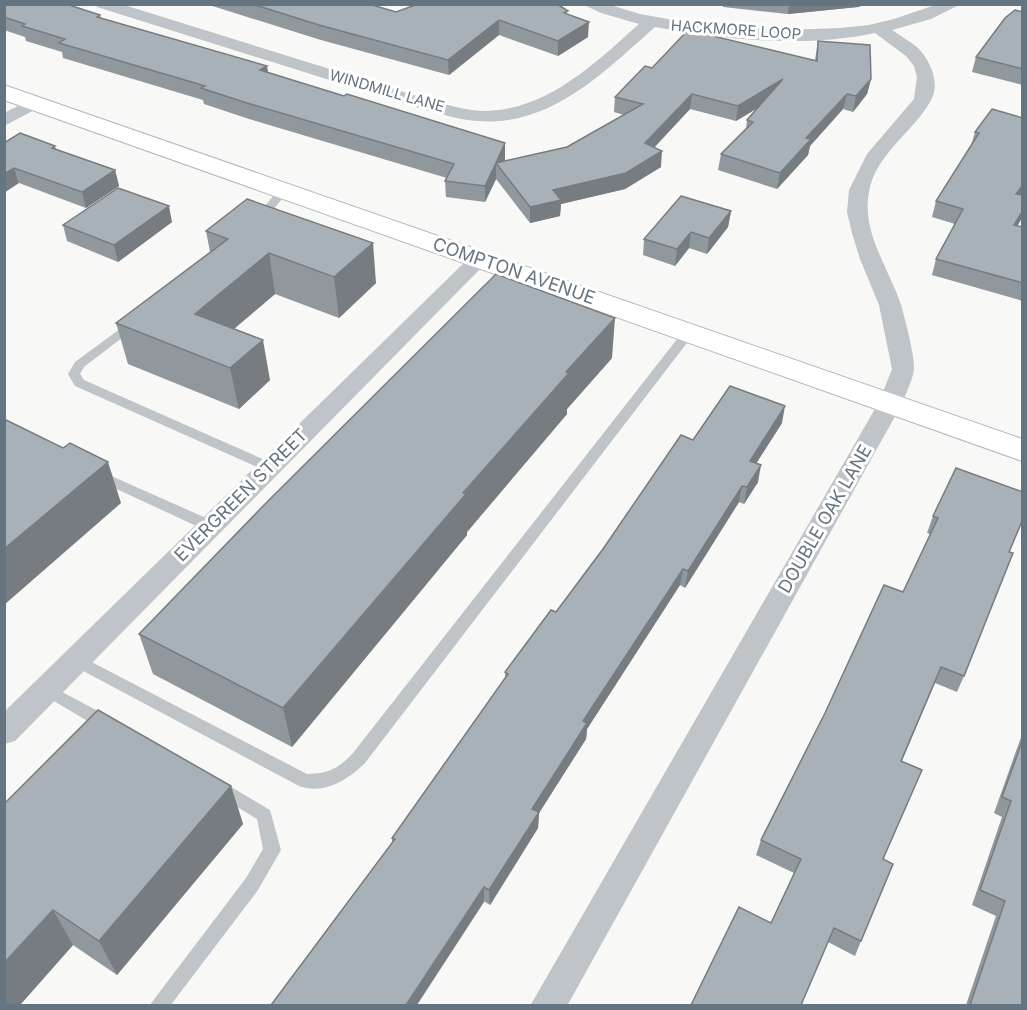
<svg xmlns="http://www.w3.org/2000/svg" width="1027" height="1010" font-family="Inter,sans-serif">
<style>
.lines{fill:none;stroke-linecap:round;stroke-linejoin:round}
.secondary-casing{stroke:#b2b8bc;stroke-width:2}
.lane{fill:#bfc4c8;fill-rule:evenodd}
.street{fill:#bfc4c8;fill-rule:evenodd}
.secondary{fill:#fff;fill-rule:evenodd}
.wall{fill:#90989d}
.shaded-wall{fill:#767c80}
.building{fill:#a8b1b7;stroke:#767c80;stroke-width:1.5}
.labels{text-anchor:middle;stroke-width:6;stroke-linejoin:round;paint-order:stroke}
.far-street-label{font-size:15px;fill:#647480;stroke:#fff}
.street-label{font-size:18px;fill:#647480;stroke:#fff}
</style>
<rect width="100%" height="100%" fill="#f8f8f6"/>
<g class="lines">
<!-- secondary casing -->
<g class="secondary-casing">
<polygon id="secondary" points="4,85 1022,439 1022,461 4,100"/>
</g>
<!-- lane -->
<g class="lane">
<polygon points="284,187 289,190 288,192 262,223 254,223 254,219 280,188"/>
<polygon points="132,320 136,321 138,324 136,327 84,367 80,374 84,380 274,464 276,467 274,470 264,470 75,386 68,374 75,362"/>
<path d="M689,328L695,332L693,335L365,763C348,780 324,795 299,786L72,665L69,661L72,657L77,655L82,657L307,774C328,774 339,768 353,753L685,329Z"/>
<polygon points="100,471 215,522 217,526 215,530 205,530 95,479 93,476 95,473"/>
<polygon points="47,684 113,719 115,724 113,729 107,731 101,729 42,694 39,690 42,686"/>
<polygon points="218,779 270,810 281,850 258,890 170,1006 149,1006 246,878 263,849 257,819 212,791 210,786 212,781"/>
</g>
<!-- street -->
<g class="street">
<path d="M95,4H121L436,102C452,106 469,111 486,111C549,109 595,63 639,24L601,13L582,4H607L640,14L690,23L783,30L840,28L869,25L894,19L938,4H961L931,19L892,30C900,36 910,41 918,48C931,61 941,85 930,102C912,133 875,155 869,192C861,232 889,268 901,305C905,319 914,353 914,367C914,378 906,392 903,402L567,1006H530L879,402L892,369L879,305L860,259L852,233L847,212L849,190L867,154L914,99L917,77L914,66L906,56L875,33C805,48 726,40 655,27C605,71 551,127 478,121C460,120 442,114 425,110L97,7Z"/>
<polygon points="36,97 42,98 45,102 42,106 4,126 4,113"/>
<polygon points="479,253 486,255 489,259 486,263 15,741 4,744 4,712 472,255"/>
</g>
<!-- secondary -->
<use href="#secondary" class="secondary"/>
</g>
<!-- wall -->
<g class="wall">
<polygon points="4,4 100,15 101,18 267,66 268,73 505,159 504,161 567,147 624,115 614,112 615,97 652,68 815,60 818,41 871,79 867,94 853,112 843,109 810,146 808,155 777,189 718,170 721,154 746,129 747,120 757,108 736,121 690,109 654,148 661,167 625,189 561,204 560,216 530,223 496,179 485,202 446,197 445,181 447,178 249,119 204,104 203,100 63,58 62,52 26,41 25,37 4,30"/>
<polygon points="206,4 369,4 396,12 568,15 588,37 558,56 499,35 449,75 321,40"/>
<polygon points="723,4 867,4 858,7 788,14 723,7"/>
<polygon points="1023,12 1023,85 972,72 976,57"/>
<polygon points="1023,118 1023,193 1021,195 1023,195 1023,216 1017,226 1023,227 1023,301 932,275 936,259 955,224 932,217 936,201 971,146 975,132"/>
<polygon points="4,143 55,146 56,149 115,170 119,186 86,208 19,183"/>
<polygon points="731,211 728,227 707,254 689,248 675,266 643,255 644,239"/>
<polygon points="172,222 118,262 67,241 63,225"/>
<polygon points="206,231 376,283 339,318 275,294 234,329 270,380 239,409 128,364 116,323 210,252"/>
<polygon points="612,358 567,409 567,414 467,532 467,535 292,747 153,674 139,634"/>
<polygon points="782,423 756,463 758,482 744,504 739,502 685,588 680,585 587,729 586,739 539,813 538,828 490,905 392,843 392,838 505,679 505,672 556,612 693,440"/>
<polygon points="933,516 1009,552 964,676 957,692 935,683 902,761 883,859 861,941 855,956 828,942 771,923 794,873 756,855 761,840 903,592 930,534 927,533"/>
<polygon points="1023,734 1023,1005 966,1005 996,916 972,905 1002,817 994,813 1020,740"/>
<polygon points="231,786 243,824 117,975 73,945 20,1005 4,1005 4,804"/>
</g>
<!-- shaded-wall -->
<g class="shaded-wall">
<polygon points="789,4 867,4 858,7 788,14"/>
<polygon points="499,20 499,35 449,75 448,60"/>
<polygon points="589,22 588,37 558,56 558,41"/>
<polygon points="267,66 269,81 260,70"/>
<polygon points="783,79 781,94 736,121 738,106"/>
<polygon points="871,79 867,94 853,112 856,96"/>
<polygon points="692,94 690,109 643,159 645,143"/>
<polygon points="847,94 843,109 810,146 808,155 777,189 780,173 806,138"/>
<polygon points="505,143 505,159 501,169 496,163"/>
<polygon points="662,151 661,167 625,189 561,204 560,216 530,223 530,207 553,190"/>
<polygon points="496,163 496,179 485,202 485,186"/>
<polygon points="14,168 19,183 4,193 4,174"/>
<polygon points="115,170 119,186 86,208 82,192"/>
<polygon points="1023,185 1023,193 1011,210 1016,194"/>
<polygon points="169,206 172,222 118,262 114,245"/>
<polygon points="1023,210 1023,216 1009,241 1014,225"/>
<polygon points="731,211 728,227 707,254 709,238"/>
<polygon points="691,232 689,248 675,266 677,249"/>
<polygon points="373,243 376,283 339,318 334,277"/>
<polygon points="269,253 275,294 204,354 195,314"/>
<polygon points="615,318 612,358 567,409 567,414 467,532 467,535 292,747 283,708 566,372"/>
<polygon points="263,340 270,380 239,409 230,368"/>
<polygon points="785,406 782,423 747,478 750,461"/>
<polygon points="108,462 121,503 4,605 4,549"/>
<polygon points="761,465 758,482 744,504 747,487"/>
<polygon points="742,486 739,502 685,588 688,571"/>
<polygon points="683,569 680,585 587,729 586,739 539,813 538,828 490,905 489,890 532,809 583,721"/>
<polygon points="231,786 243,824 117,975 99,941"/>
<polygon points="484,887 484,902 417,1005 406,1005"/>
<polygon points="53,910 73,945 20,1005 7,1005 4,1002 4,963"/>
</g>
<!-- building -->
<g class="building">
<polygon points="4,4 66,4 100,15 97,17 267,66 260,70 344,96 347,94 505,143 496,163 567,147 643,104 615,97 645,66 652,68 688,30 817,61 818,41 870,45 871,79 856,96 847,94 806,138 811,139 780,173 721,154 753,122 747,120 783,79 738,106 692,94 645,143 662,151 626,173 553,190 561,200 530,207 496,163 485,186 445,181 454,164 247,103 201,88 205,86 59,43 65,39 22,26 25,24 4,17"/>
<polygon points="252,4 369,4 396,12 418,4 557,4 568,11 564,13 589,22 558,41 499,20 448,60 319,25"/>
<polygon points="1015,10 1023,12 1023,69 976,57 1005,18"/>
<polygon points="992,109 1023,118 1023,185 1016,194 1023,195 1023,210 1014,225 1023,227 1023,283 936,259 963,209 936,201 979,133 975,132"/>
<polygon points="20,133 55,146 52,148 115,170 82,192 14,168 4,174 4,143"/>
<polygon points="118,188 169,206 114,245 63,225"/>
<polygon points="681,196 731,211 709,238 691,232 677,249 644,239"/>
<polygon points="247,199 373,243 334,277 269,253 195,314 263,340 230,368 116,323 228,239 206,231"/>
<polygon points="496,274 615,318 566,372 569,373 463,493 466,494 283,708 139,634 267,502"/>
<polygon points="730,386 785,406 750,461 761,465 747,487 742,486 688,571 683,569 583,721 587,723 532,809 539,812 489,890 484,887 406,1005 271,1005 395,839 392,838 508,674 505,672 551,610 556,612 603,549 681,435 693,440"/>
<polygon points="4,419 63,448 70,443 108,462 4,549"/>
<polygon points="956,468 1023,492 1023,519 1009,552 1013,553 964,676 941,667 901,761 922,770 883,859 893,864 861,941 834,928 801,1005 691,1005 739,907 771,923 801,859 761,840 825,713 884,585 903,592 938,518 933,516"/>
<polygon points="98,710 231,786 99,941 53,910 4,963 4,804"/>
<polygon points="1023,739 1023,1005 970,1005 1005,901 980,890 1011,801 1002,797"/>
</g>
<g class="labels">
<!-- far-street labels -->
<g class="far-street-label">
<text transform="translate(736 30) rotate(4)" y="5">HACKMORE LOOP</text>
<text transform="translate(387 91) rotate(16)" y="5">WINDMILL LANE</text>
</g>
<!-- street labels -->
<g class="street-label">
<text transform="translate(514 271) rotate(19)" y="6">COMPTON AVENUE</text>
<text transform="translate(241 495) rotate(-45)" y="6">EVERGREEN STREET</text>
<text transform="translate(825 519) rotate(-60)" y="6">DOUBLE OAK LANE</text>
</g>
</g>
<!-- border -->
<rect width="1027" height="1010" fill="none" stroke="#647480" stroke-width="12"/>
</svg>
